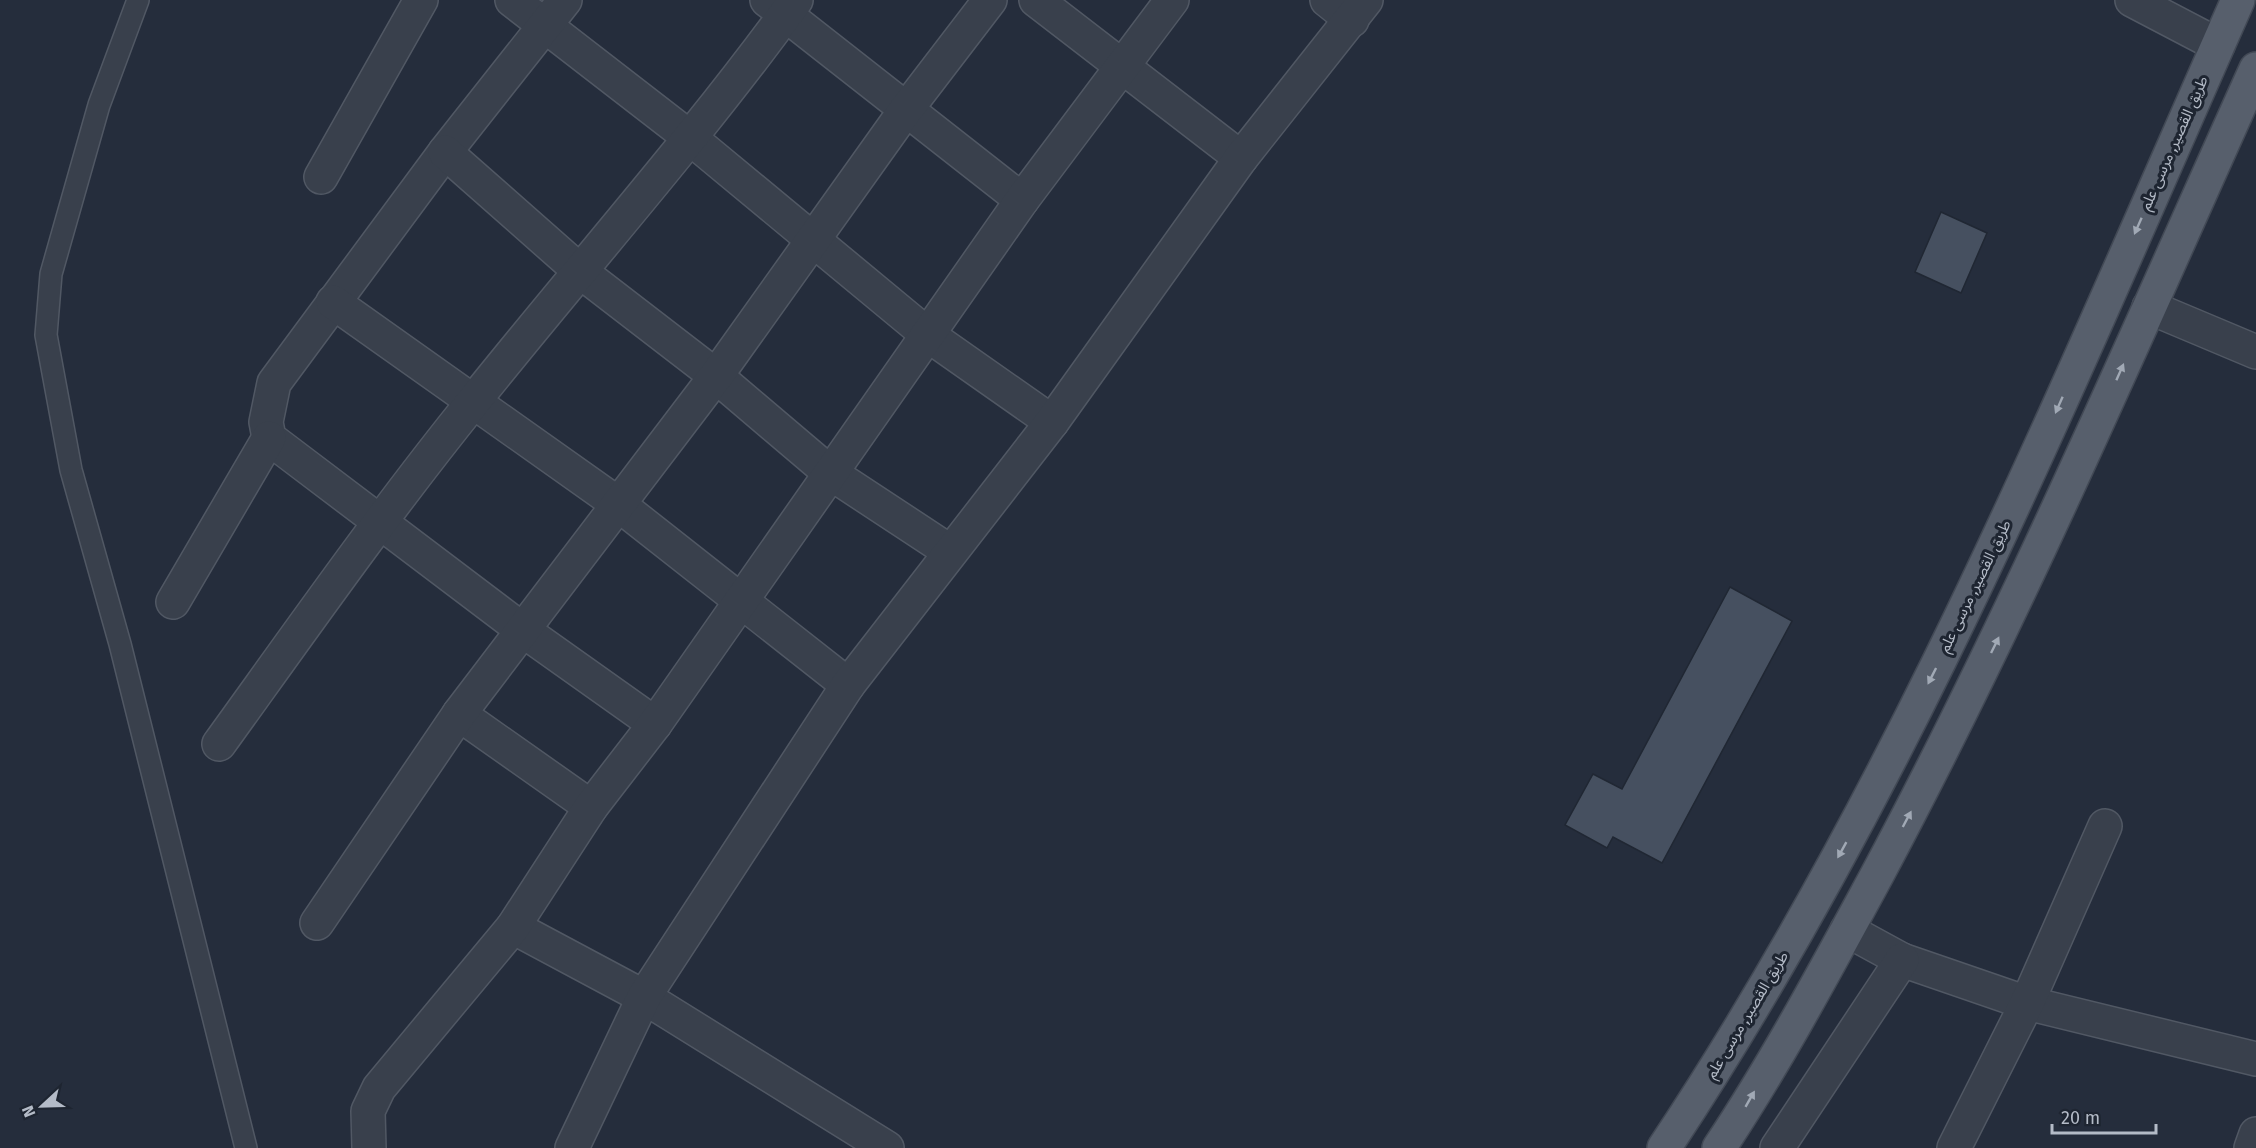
<svg xmlns="http://www.w3.org/2000/svg" width="2256" height="1148" font-family="'Fira Sans','Noto Sans Arabic',sans-serif">
<style>
.building{fill:#465060;stroke:#202733;stroke-width:1.5}
.lines{fill:none;stroke-linecap:round;stroke-linejoin:round}
.service-casing{stroke:#515864;stroke-width:24}
.minor-casing{stroke:#515864;stroke-width:36}
.primary-casing{stroke:#424955;stroke-width:36}
.service{stroke:#39404c;stroke-width:21}
.minor{stroke:#39404c;stroke-width:33}
.primary{stroke:#575f6c;stroke-width:33}
.oneway{fill:#a1a9b5}
.labels{text-anchor:middle;stroke-width:6;stroke-linejoin:round;paint-order:stroke}
.street-label{font-size:15px;fill:#b4bbc7;stroke:#1e2531}
</style>
<rect width="100%" height="100%" fill="#252d3c"/>
<!-- building -->
<g class="building">
<polygon points="1941,212 1987,233 1961,293 1915,272"/>
<polygon points="1730,587 1792,621 1662,863 1613,837 1607,848 1565,825 1593,774 1622,789"/>
</g>
<g class="lines">
<!-- service casing -->
<g class="service-casing">
<polyline id="service" points="138,0 99,105 51,274 46,335 71,470 120,644 246,1148"/>
</g>
<!-- minor casing -->
<g class="minor-casing">
<g id="minor">
<polyline points="512,0 689,137 928,335 1052,422"/>
<polyline points="565,0 445,152 274,383 266,422 269,438 524,631 655,724"/>
<polyline points="767,0 1022,200"/>
<polyline points="1036,0 1241,158"/>
<polyline points="1327,0 1352,20"/>
<polyline points="2132,0 2218,45"/>
<polyline points="445,152 581,272 716,376 829,472 949,551"/>
<polyline points="321,177 421,0"/>
<polyline points="333,302 618,504 848,685"/>
<polyline points="2149,307 2256,352"/>
<polyline points="173,602 269,438"/>
<polyline points="459,714 591,807"/>
<path d="M219,744C302,629 384,512 473,402C580,268 695,139 796,0"/>
<polyline points="317,923 459,714 716,376 905,111 990,0"/>
<polyline points="513,927 644,997 887,1148"/>
<polyline points="1847,930 1902,960 2027,1003 2256,1059"/>
<polyline points="369,1148 368,1111 379,1088 513,927 591,807 655,724 1022,200 1172,0"/>
<polyline points="572,1148 644,997 848,685 1052,422 1241,158 1366,0"/>
<polyline points="1777,1148 1902,960"/>
<polyline points="1954,1148 2027,1003 2105,826"/>
<polyline points="2251,1148 2256,1134"/>
</g>
</g>
<!-- primary casing -->
<g class="primary-casing">
<g id="primary">
<path d="M1664,1148C1902,790 2065,391 2238,0"/>
<path d="M1719,1148C1777,1061 1827,967 1877,875C2017,613 2134,340 2256,69"/>
</g>
</g>
<!-- service -->
<use href="#service" class="service"/>
<!-- minor -->
<use href="#minor" class="minor"/>
<!-- primary -->
<use href="#primary" class="primary"/>
</g>
<!-- one-way arrows -->
<defs><path id="oneway-solid" d="M-6-.8H1V-3.2L6.5 0L1 3.2V.8H-6Z" transform="scale(1.5)"/></defs>
<g class="oneway">
<use href="#oneway-solid" transform="translate(2138 226) rotate(114)"/>
<use href="#oneway-solid" transform="translate(2120 372) rotate(-66)"/>
<use href="#oneway-solid" transform="translate(2059 405) rotate(114)"/>
<use href="#oneway-solid" transform="translate(1995 645) rotate(-64)"/>
<use href="#oneway-solid" transform="translate(1932 676) rotate(117)"/>
<use href="#oneway-solid" transform="translate(1907 819) rotate(-62)"/>
<use href="#oneway-solid" transform="translate(1842 850) rotate(119)"/>
<use href="#oneway-solid" transform="translate(1750 1099) rotate(-60)"/>
</g>
<g class="labels">
<!-- street labels -->
<g class="street-label">
<text transform="translate(2174 143) rotate(-66)" y="5">طريق القصير, مرسى علم</text>
<text transform="translate(1975 586) rotate(-64)" y="5">طريق القصير, مرسى علم</text>
<text transform="translate(1747 1015) rotate(-59)" y="5">طريق القصير, مرسى علم</text>
</g>
</g>
<!-- north arrow -->
<g transform="translate(42 1106) rotate(248)" stroke="#1e2531" stroke-width="4.5" paint-order="stroke">
<path d="M0-4.5L10 22L0 15L-10 22Z" fill="#b4bbc7"/>
<text y="-9" font-size="16" font-weight="bold" text-anchor="middle" fill="#b4bbc7">N</text>
</g>
<!-- scale -->
<path d="M2052 1124v9h104v-9" fill="none" stroke="#b4bbc7" stroke-width="3"/>
<text x="2061" y="1124" font-size="18" fill="#b4bbc7" stroke="#1e2531" stroke-width="4.5" paint-order="stroke">20 m</text>
</svg>
